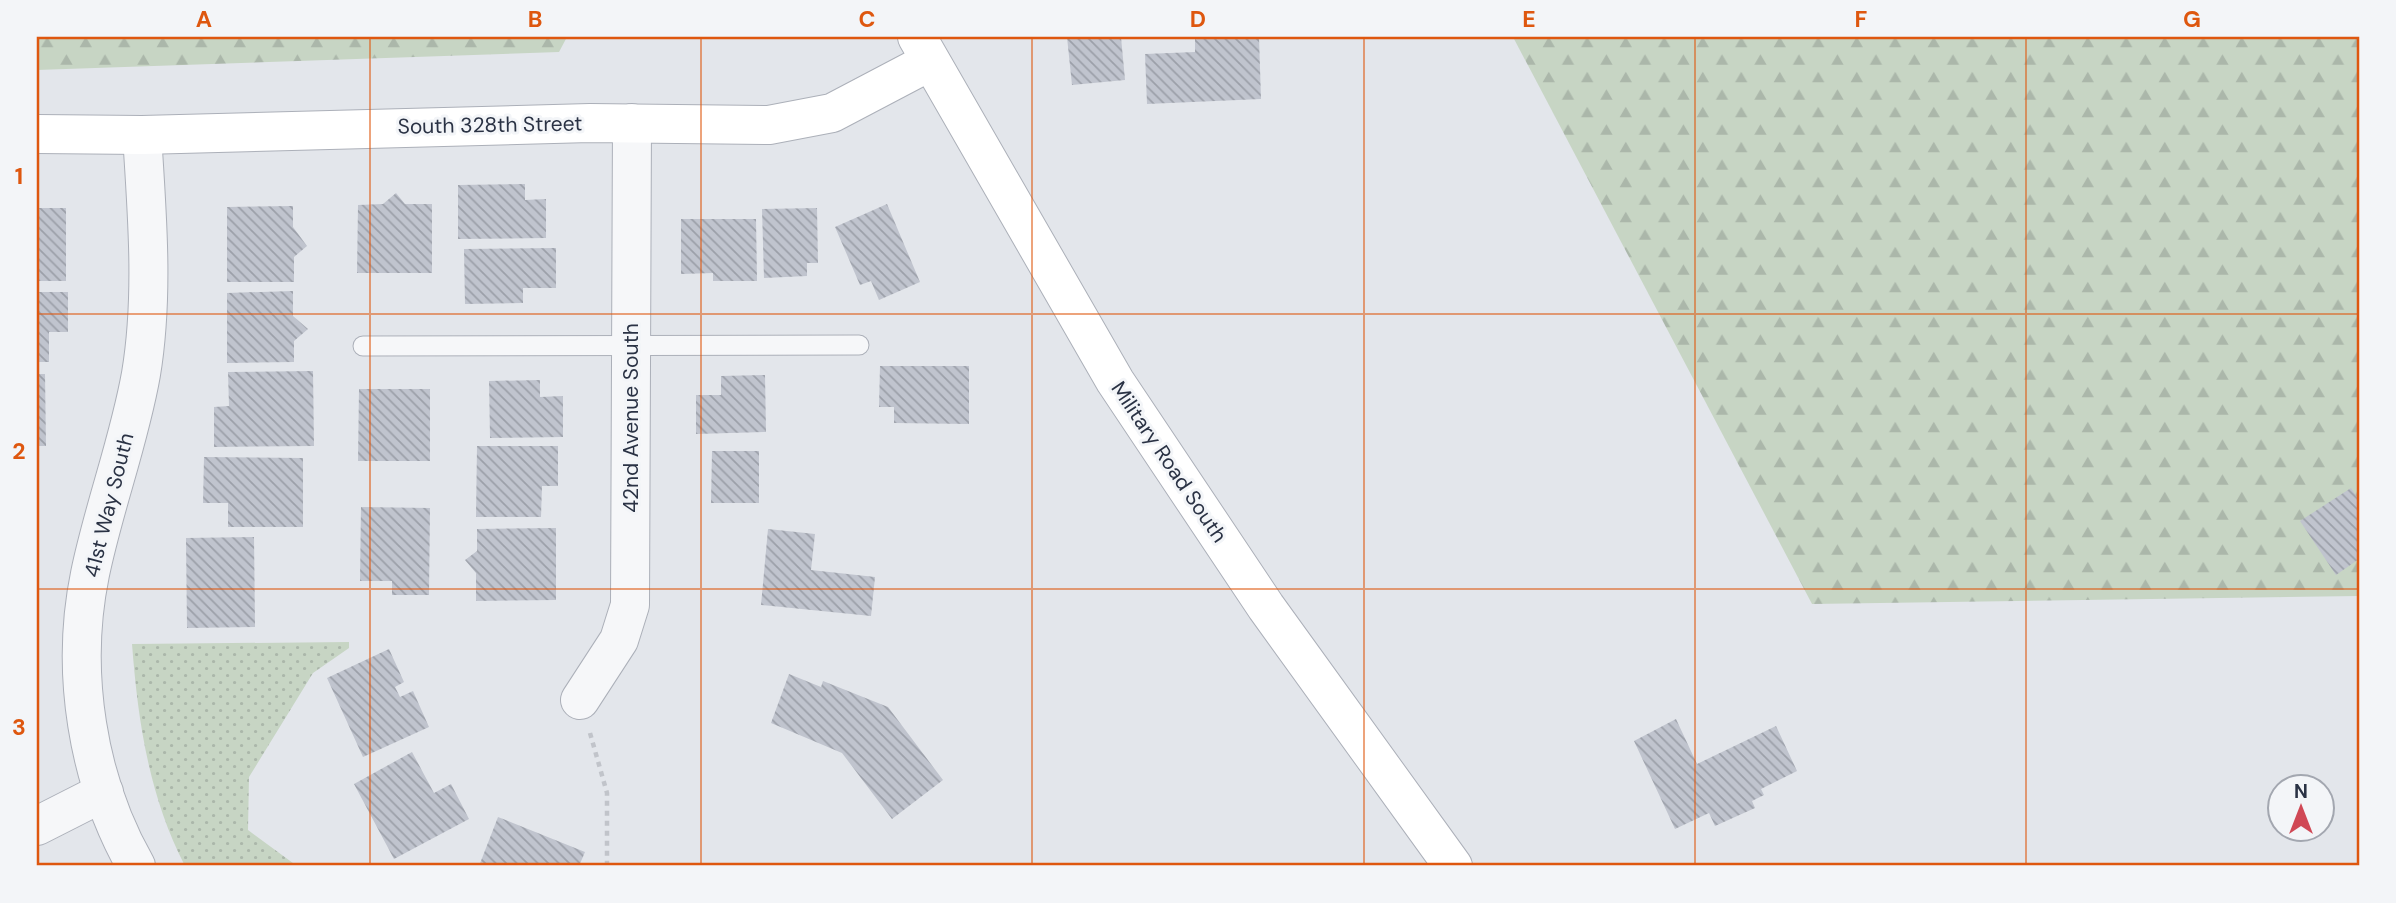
<svg xmlns="http://www.w3.org/2000/svg" width="2396" height="903" font-family="'DM Sans',sans-serif">
<style>
.grass{fill:url(#grass-dots)}
.forest{fill:url(#forest-firs)}
.building{fill:url(#building-back-hatch)}
.lines{fill:none;stroke-linecap:round;stroke-linejoin:round}
.lane-casing{stroke:#acb0b9;stroke-width:21}
.street-casing{stroke:#acb0b9;stroke-width:40}
.secondary-casing{stroke:#acb0b9;stroke-width:40}
.path{stroke:#c1c4ca;stroke-width:4.5;stroke-dasharray:5 5;stroke-linecap:butt}
.lane{stroke:#f6f7f9;stroke-width:19}
.street{stroke:#f6f7f9;stroke-width:38}
.secondary{stroke:#fff;stroke-width:38}
.grid{fill:none;stroke:#de570f;stroke-width:2;stroke-opacity:0.55}
.labels{text-anchor:middle;stroke-width:6;stroke-linejoin:round;paint-order:stroke}
.street-label{font-size:21px;fill:#2a3244;stroke:#f3f5f8}
.neatline{fill:none;stroke:#de570f;stroke-width:2.5}
.grid-label{font-size:23px;text-anchor:middle;font-weight:bold;fill:#de570f}
</style>
<defs>
<pattern id="grass-dots" width="8" height="8" patternUnits="userSpaceOnUse" patternTransform="scale(1.75)"><rect width="8" height="8" fill="#c7d5c4"/><path d="M2 2h.1M6 6h.1" fill="none" stroke="#abb7aa" stroke-width="1.8" stroke-linecap="round"/></pattern>
<pattern id="forest-firs" width="22" height="20" patternUnits="userSpaceOnUse" patternTransform="scale(1.75)"><rect width="22" height="20" fill="#c7d5c4"/><path d="M5 1l3.5 6h-7zM16 11l3.5 6h-7z" fill="#abb7aa"/></pattern>
<pattern id="building-back-hatch" width="6" height="6" patternUnits="userSpaceOnUse" patternTransform="scale(1.75)"><rect width="6" height="6" fill="#c0c4ce"/><path d="M-1 5l2 2M0 0l6 6M5-1l2 2" fill="none" stroke="#9ca0a9"/></pattern>
</defs>
<rect width="100%" height="100%" fill="#e3e6eb"/>
<!-- grass -->
<path class="grass" d="M349,642V648L313,673L249,777L248,830L297,866H185C149,796 138,722 132,644Z"/>
<!-- forest -->
<g class="forest">
<polygon points="37,37 567,37 559,52 37,70"/>
<polygon points="1513,37 2359,37 2359,596 1812,604"/>
</g>
<!-- building -->
<g class="building">
<polygon points="1067,37 1121,37 1125,80 1072,85"/>
<polygon points="1259,37 1261,99 1147,104 1145,54 1195,52 1195,38"/>
<polygon points="525,184 525,200 546,199 546,238 458,239 458,185"/>
<polygon points="396,193 405,204 432,204 432,273 357,273 358,205 383,204"/>
<polygon points="887,204 920,282 879,300 871,281 860,285 835,227"/>
<polygon points="293,206 293,227 307,246 294,257 294,282 227,282 227,207"/>
<rect x="37" y="208" width="29" height="73"/>
<polygon points="817,208 818,263 807,263 807,276 764,278 762,209"/>
<polygon points="681,219 756,219 757,281 713,281 713,273 681,274"/>
<polygon points="556,248 556,288 523,288 523,303 465,304 464,249"/>
<polygon points="293,291 293,316 308,329 294,341 294,362 227,363 227,293"/>
<polygon points="37,292 68,292 68,332 49,332 49,362 37,362"/>
<polygon points="880,366 969,366 969,424 894,423 894,407 879,407"/>
<polygon points="313,371 314,446 214,447 214,407 229,406 228,372"/>
<polygon points="37,374 45,374 46,446 37,446"/>
<polygon points="765,375 766,432 696,434 696,395 721,395 721,376"/>
<polygon points="540,380 540,397 563,396 563,437 490,438 489,381"/>
<polygon points="359,389 430,389 430,461 358,461"/>
<polygon points="477,446 558,446 558,486 542,486 541,517 476,517"/>
<polygon points="712,451 759,451 759,503 711,503"/>
<polygon points="204,457 303,458 303,527 228,527 228,503 203,503"/>
<polygon points="2351,488 2359,500 2359,559 2336,575 2300,521"/>
<polygon points="361,507 430,508 429,595 392,595 392,581 360,581"/>
<polygon points="556,528 556,600 476,601 476,573 465,560 477,551 477,529"/>
<polygon points="768,529 815,534 811,570 875,577 871,616 761,605"/>
<polygon points="254,537 255,627 187,628 186,538"/>
<polygon points="389,649 404,682 395,687 400,697 413,691 429,727 363,757 327,678"/>
<polygon points="789,674 821,687 823,681 888,707 943,780 892,819 842,753 771,723"/>
<polygon points="1676,719 1697,764 1776,726 1797,771 1761,789 1764,795 1752,801 1755,808 1715,826 1709,813 1675,829 1634,741"/>
<polygon points="412,752 434,793 451,784 469,819 394,859 354,784"/>
<polygon points="498,817 585,852 579,866 479,866"/>
</g>
<g class="lines">
<!-- lane casing -->
<g class="lane-casing">
<polyline id="lane" points="363,346 859,345"/>
</g>
<!-- street casing -->
<g class="street-casing">
<g id="street">
<polyline points="580,700 619,640 630,605 632,123"/>
<polyline points="37,826 104,792"/>
<path d="M136,866C87,780 70,671 90,574C104,506 129,442 141,374C154,296 147,213 142,135"/>
</g>
</g>
<!-- secondary casing -->
<g class="secondary-casing">
<g id="secondary">
<polyline points="917,37 1115,381 1266,607 1453,866"/>
<polyline points="37,134 142,135 590,123 769,125 832,113 929,62"/>
</g>
</g>
<!-- path -->
<polyline class="path" points="590,733 607,793 607,866"/>
<!-- lane -->
<use href="#lane" class="lane"/>
<!-- street -->
<use href="#street" class="street"/>
<!-- secondary -->
<use href="#secondary" class="secondary"/>
</g>
<!-- grid -->
<path class="grid" d="M370,37V866M701,37V866M1032,37V866M1364,37V866M1695,37V866M2026,37V866M37,314H2359M37,589H2359"/>
<g class="labels">
<!-- street labels -->
<g class="street-label">
<text transform="translate(490 125) rotate(-1)" y="7">South 328th Street</text>
<text transform="translate(631 418) rotate(-90)" y="7">42nd Avenue South</text>
<text transform="translate(1169 462) rotate(56)" y="7">Military Road South</text>
<text transform="translate(109 505) rotate(-76)" y="7">41st Way South</text>
</g>
</g>
<!-- border -->
<rect width="2396" height="903" fill="none" stroke="#f3f5f8" stroke-width="77"/>
<!-- north arrow -->
<g transform="translate(2301 808)"><circle r="33" fill="#f3f5f8" stroke="#a3a7b0" stroke-width="2"/>
<path d="M0-5L12 26L0 18L-12 26Z" fill="#d04855"/>
<text y="-10" font-size="19" font-weight="bold" text-anchor="middle" fill="#2a3244">N</text>
</g>
<rect x="38" y="38" width="2320" height="826" class="neatline"/>
<g class="grid-label">
<text x="204" y="27">A</text>
<text x="535" y="27">B</text>
<text x="867" y="27">C</text>
<text x="1198" y="27">D</text>
<text x="1529" y="27">E</text>
<text x="1861" y="27">F</text>
<text x="2192" y="27">G</text>
<text x="19" y="184">1</text>
<text x="19" y="459">2</text>
<text x="19" y="735">3</text>
</g>
</svg>
